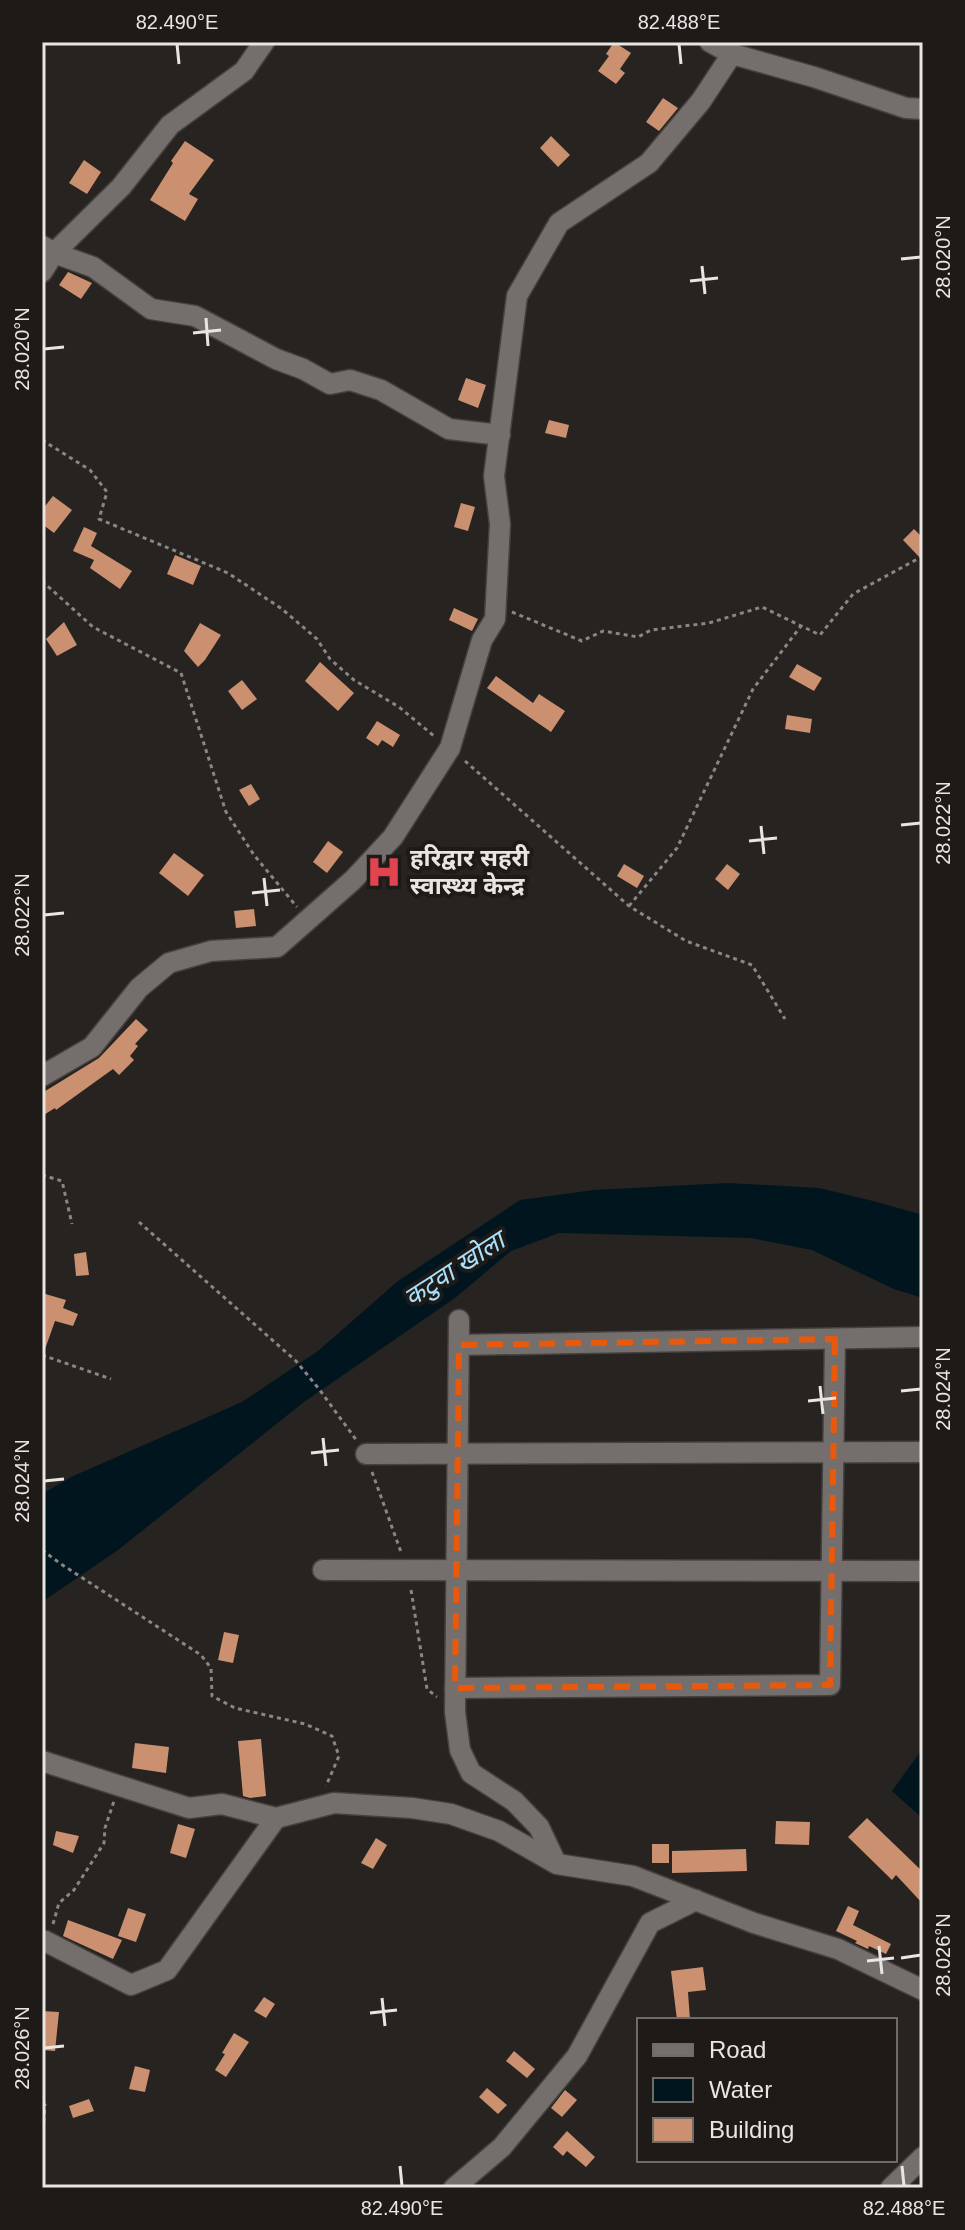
<svg xmlns="http://www.w3.org/2000/svg" width="965" height="2230" font-family="Arial,'Noto Sans Devanagari',sans-serif">
<style>
.water{fill:#01151e}
.building{fill:#ca9070}
.lines{fill:none;stroke-linecap:round;stroke-linejoin:round}
.minor-casing{stroke:#44413f;stroke-width:23}
.path{stroke:#8a8684;stroke-width:3;stroke-dasharray:4 4;stroke-linecap:butt}
.minor{stroke:#746f6c;stroke-width:20}
.marked{fill:none;stroke:#e8590c;stroke-width:6;stroke-dasharray:16 10;stroke-linejoin:round}
.ticks{fill:none;stroke:#e8e5e3;stroke-width:3}
.labels{text-anchor:middle;stroke-width:8;stroke-linejoin:round;paint-order:stroke}
.poi-label{font-size:24px;font-weight:bold;fill:#e8e5e3;stroke:#1e1a18;text-anchor:start}
.water-label{font-size:26px;font-style:italic;fill:#a9e1fc;stroke:#1e1a18}
.neatline{fill:none;stroke:#e8e5e3;stroke-width:3}
.ticks-label{font-size:20px;text-anchor:middle;fill:#e8e5e3}
</style>
<rect width="100%" height="100%" fill="#272321"/>
<!-- water -->
<g class="water">
<polygon points="728,1183 819,1188 873,1201 923,1215 923,1298 894,1289 812,1250 751,1238 559,1233 511,1251 455,1298 304,1402 118,1550 42,1602 42,1494 71,1477 242,1402 318,1351 398,1281 520,1200 594,1190"/>
<polygon points="923,1748 923,1819 892,1791"/>
</g>
<!-- building -->
<g class="building">
<polygon points="614,42 631,53 620,69 625,73 616,84 598,71 609,56 606,54"/>
<polygon points="663,98 678,108 659,131 646,122"/>
<polygon points="551,136 570,155 558,167 540,148"/>
<polygon points="185,141 214,160 189,194 198,199 185,221 150,200 173,163 171,161"/>
<polygon points="84,160 101,172 87,194 69,183"/>
<polygon points="68,272 92,283 81,299 59,285"/>
<polygon points="466,378 486,385 478,408 458,400"/>
<polygon points="549,420 569,425 566,438 545,433"/>
<polygon points="53,496 72,510 54,533 42,524 42,510"/>
<polygon points="461,503 475,507 468,531 454,527"/>
<polygon points="84,527 97,533 91,546 132,571 120,589 90,568 94,560 73,551"/>
<polygon points="914,529 923,538 923,561 903,540"/>
<polygon points="175,555 201,566 193,585 167,574"/>
<polygon points="454,608 478,619 472,631 449,620"/>
<polygon points="64,622 77,645 57,656 46,639"/>
<polygon points="200,623 221,635 205,660 198,667 184,651"/>
<polygon points="320,662 354,693 338,711 305,681"/>
<polygon points="797,664 822,678 814,691 789,677"/>
<polygon points="496,676 533,703 539,694 565,711 551,732 487,688"/>
<polygon points="242,680 257,699 242,710 228,691"/>
<polygon points="787,715 812,719 810,733 785,729"/>
<polygon points="377,721 400,735 393,747 382,740 378,746 366,738"/>
<polygon points="251,784 260,799 249,806 239,790"/>
<polygon points="328,841 343,852 327,873 313,862"/>
<polygon points="174,853 204,875 188,896 159,873"/>
<polygon points="624,864 644,876 637,888 617,876"/>
<polygon points="727,864 740,874 728,890 715,879"/>
<polygon points="254,909 256,926 236,928 234,911"/>
<polygon points="136,1019 148,1030 135,1044 138,1046 130,1056 134,1060 119,1075 113,1069 56,1110 55,1108 42,1116 42,1093 99,1058"/>
<polygon points="86,1252 89,1275 76,1276 74,1254"/>
<polygon points="42,1293 66,1300 63,1308 78,1314 73,1326 55,1321 44,1352 42,1352"/>
<polygon points="224,1632 239,1635 233,1663 218,1660"/>
<polygon points="261,1739 266,1796 250,1798 243,1796 238,1741"/>
<polygon points="135,1743 169,1747 166,1773 132,1768"/>
<polygon points="867,1818 923,1872 923,1904 896,1875 892,1880 848,1837"/>
<polygon points="776,1821 810,1822 809,1845 775,1844"/>
<polygon points="178,1824 195,1829 186,1858 170,1853"/>
<polygon points="56,1831 79,1836 73,1853 53,1845"/>
<polygon points="376,1838 387,1845 373,1869 361,1863"/>
<rect x="652" y="1844" width="17" height="19"/>
<polygon points="746,1849 747,1871 672,1873 672,1851"/>
<polygon points="848,1906 859,1911 853,1925 891,1944 886,1954 869,1946 868,1949 855,1943 857,1941 836,1931"/>
<polygon points="128,1908 146,1914 136,1942 118,1936"/>
<polygon points="68,1920 122,1940 113,1959 63,1936"/>
<polygon points="703,1967 706,1990 688,1992 690,2020 677,2020 671,1971"/>
<polygon points="264,1997 275,2004 266,2018 254,2011"/>
<polygon points="42,2011 59,2012 55,2051 42,2050"/>
<polygon points="234,2033 249,2042 226,2077 215,2070 225,2054 222,2053"/>
<polygon points="514,2051 535,2069 527,2078 506,2061"/>
<polygon points="135,2066 150,2070 145,2092 129,2089"/>
<polygon points="487,2088 507,2105 498,2114 479,2097"/>
<polygon points="565,2090 577,2100 562,2117 551,2108"/>
<polygon points="89,2099 94,2111 73,2118 69,2106"/>
<polygon points="567,2131 595,2157 586,2167 567,2151 563,2156 553,2147"/>
</g>
<g class="lines">
<!-- minor casing -->
<g class="minor-casing">
<g id="minor">
<polyline points="710,42 732,54 814,77 906,108 923,109"/>
<polyline points="42,246 54,253 93,267 151,309 195,316 276,359 303,369 330,384 350,380 381,390 449,429 500,435"/>
<polyline points="42,272 54,253 121,187 170,125 244,71 264,42"/>
<polyline points="42,1076 92,1047 139,988 169,963 211,951 277,947 353,880 393,837 450,748 482,640 495,619 500,524 494,476 517,296 559,223 649,163 701,101 732,54"/>
<polyline points="459,1320 455,1712 460,1750 471,1773 514,1801 539,1827 556,1863"/>
<polyline points="459,1345 923,1337"/>
<polyline points="366,1454 923,1452"/>
<polyline points="323,1570 923,1571"/>
<polyline points="455,1688 830,1685 835,1339"/>
<polyline points="42,1761 189,1808 222,1804 276,1818 334,1803 412,1808 451,1814 499,1831 557,1864 633,1876 754,1923 838,1949 923,1990"/>
<polyline points="45,1941 131,1985 167,1970 276,1818"/>
<polyline points="454,2188 502,2147 577,2056 650,1923 696,1900"/>
<polyline points="891,2188 923,2157"/>
</g>
</g>
<!-- path -->
<g class="path">
<polyline points="42,440 90,470 107,492 99,519 228,573 282,609 317,639 330,659 354,680 399,707 434,736"/>
<polyline points="42,581 93,627 181,673 226,812 254,855 297,907"/>
<polyline points="512,612 582,641 603,631 638,637 651,630 709,623 762,607 820,635 853,594 923,556"/>
<polyline points="465,761 629,906 686,941 752,965 785,1019"/>
<polyline points="629,906 677,848 753,689 801,626"/>
<polyline points="42,1175 62,1181 72,1224"/>
<polyline points="139,1222 296,1361 319,1389 357,1441"/>
<polyline points="42,1355 111,1379"/>
<polyline points="372,1472 401,1552"/>
<polyline points="42,1550 61,1564 201,1655 211,1668 212,1696 235,1708 305,1724 332,1736 339,1756 326,1786"/>
<polyline points="411,1590 427,1689 437,1697"/>
<polyline points="53,1924 59,1903 74,1890 104,1843 105,1828 114,1801"/>
<polyline points="42,2104 45,2105 43,2131"/>
</g>
<!-- minor -->
<use href="#minor" class="minor"/>
</g>
<!-- marked area -->
<path class="marked" d="M835,1339L830,1685L455,1688L459,1345Z"/>
<!-- ticks -->
<path class="ticks" d="M177,44L179,64M679,44L681,64M901,259L921,257M702,266L705,294M690,281L718,278M206,318L208,346M193,333L221,330M44,349L64,347M901,825L921,823M761,826L764,854M749,841L777,838M264,878L267,906M252,893L280,890M44,915L64,913M820,1386L823,1414M901,1391L921,1389M808,1401L836,1398M323,1438L326,1466M311,1453L339,1450M44,1481L64,1479M879,1946L882,1974M901,1958L921,1955M867,1961L894,1958M382,1998L385,2026M370,2013L397,2010M44,2048L64,2046M400,2166L402,2186M902,2166L904,2186"/>
<!-- icons -->
<defs>
<g id="hospital-bare" transform="scale(2.76)"><path d="M-5-5h3v3.5h4V-5h3V5h-3V1.5h-4V5h-3Z" fill="#e0444e" stroke="#1e1a18" stroke-width="2.5" paint-order="stroke"/></g>
</defs>
<g fill-rule="evenodd">
<use href="#hospital-bare" x="384" y="872"/>
</g>
<g class="labels">
<!-- poi labels -->
<g class="poi-label">
<text x="410" y="866">हरिद्वार सहरी<tspan x="410" dy="28">स्वास्थ्य केन्द्र</tspan></text>
</g>
<!-- water labels -->
<g class="water-label">
<text transform="translate(454 1269) rotate(-33)" y="9">कटुवा खोला</text>
</g>
</g>
<!-- border -->
<rect width="965" height="2230" fill="none" stroke="#1e1a18" stroke-width="88"/>
<!-- legend -->
<rect x="637" y="2018" width="260" height="144" fill="#1e1a18" stroke="#6f6b69" stroke-width="2"/>
<rect x="653" y="2044" width="40" height="12" fill="#746f6c" stroke="#6f6b69" stroke-width="2"/>
<text x="709" y="2058" font-size="24" fill="#e8e5e3">Road</text>
<rect x="653" y="2078" width="40" height="24" fill="#01151e" stroke="#6f6b69" stroke-width="2"/>
<text x="709" y="2098" font-size="24" fill="#e8e5e3">Water</text>
<rect x="653" y="2118" width="40" height="24" fill="#ca9070" stroke="#6f6b69" stroke-width="2"/>
<text x="709" y="2138" font-size="24" fill="#e8e5e3">Building</text>
<rect x="44" y="44" width="877" height="2142" class="neatline"/>
<g class="ticks-label">
<text x="177" y="29">82.490°E</text>
<text x="679" y="29">82.488°E</text>
<text transform="translate(943 257) rotate(-90)" y="7">28.020°N</text>
<text transform="translate(22 349) rotate(-90)" y="7">28.020°N</text>
<text transform="translate(943 823) rotate(-90)" y="7">28.022°N</text>
<text transform="translate(22 915) rotate(-90)" y="7">28.022°N</text>
<text transform="translate(943 1389) rotate(-90)" y="7">28.024°N</text>
<text transform="translate(22 1481) rotate(-90)" y="7">28.024°N</text>
<text transform="translate(943 1955) rotate(-90)" y="7">28.026°N</text>
<text transform="translate(22 2048) rotate(-90)" y="7">28.026°N</text>
<text x="402" y="2215">82.490°E</text>
<text x="904" y="2215">82.488°E</text>
</g>
</svg>
